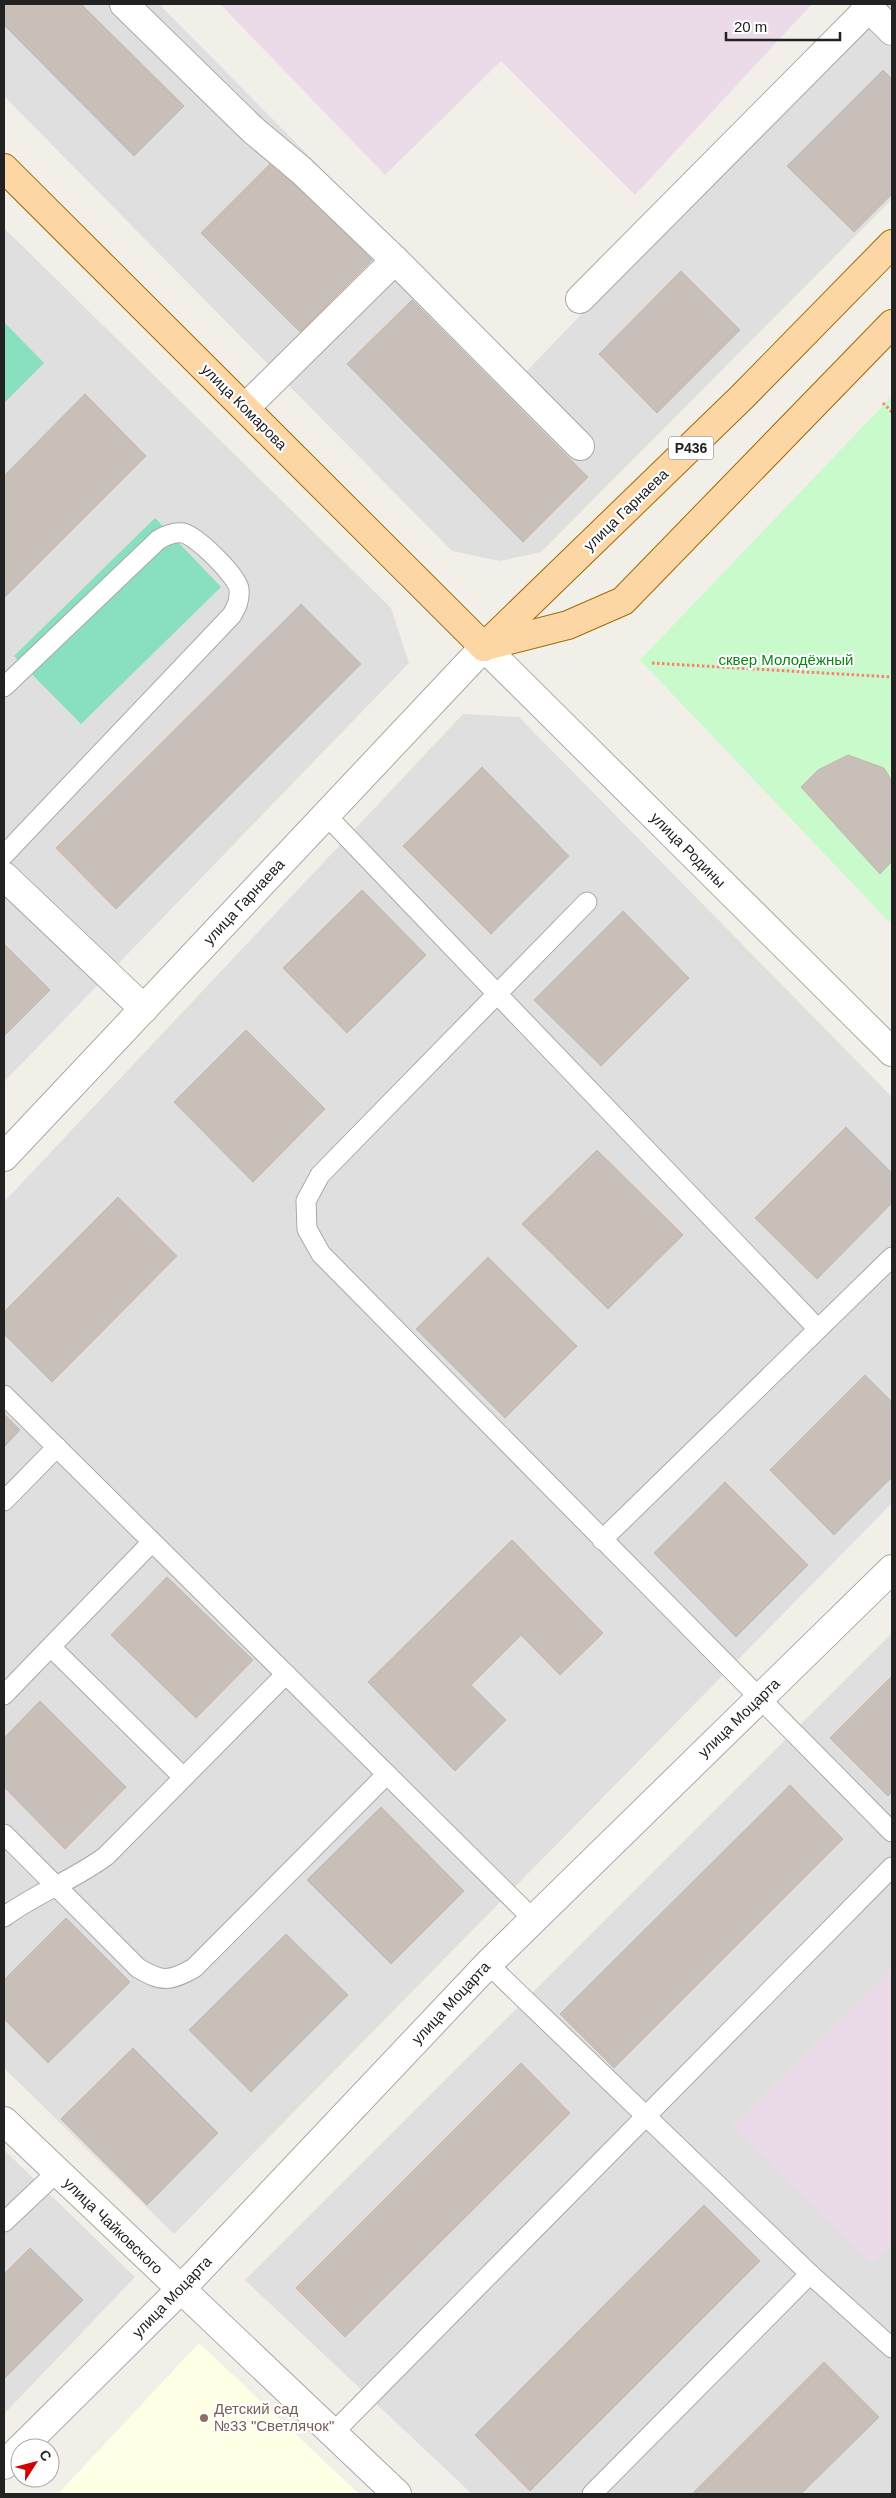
<svg xmlns="http://www.w3.org/2000/svg" width="896" height="2498" font-family="Arial,sans-serif">
<style>
.residential{fill:#e0dfdf}
.industrial{fill:#ebdbe8}
.education{fill:#ffffe5}
.park{fill:#c8facc}
.pitch{fill:#88e0be}
.building{fill:#c7bfb8;stroke:#c4b6ab}
.lines{fill:none;stroke-linecap:round;stroke-linejoin:round}
.lane-casing{stroke:#a9a9a9;stroke-width:21}
.street-casing{stroke:#a9a9a9;stroke-width:30}
.primary-casing{stroke:#a06b00;stroke-width:30}
.path{stroke:#fa8072;stroke-width:3;stroke-dasharray:2.5 2.5;stroke-linecap:butt}
.lane{stroke:#fff;stroke-width:19}
.street{stroke:#fff;stroke-width:28}
.primary{stroke:#fcd6a4;stroke-width:28}
.education-dot{fill:#8d6e63;stroke:#fff;stroke-width:2}
.labels{text-anchor:middle;stroke-width:4.5;stroke-linejoin:round;paint-order:stroke}
.shield{fill:#fff;stroke:#646464;stroke-width:1}
.shield-label{font-size:14px;font-weight:bold;fill:#222}
.street-label{font-size:15px;fill:#222;stroke:#fff}
.park-label{font-size:15px;fill:#0c8416;stroke:#fff}
.education-label{font-size:15px;fill:#785e54;stroke:#fff;text-anchor:start}
</style>
<rect width="100%" height="100%" fill="#f2efe9"/>
<!-- residential -->
<g class="residential">
<polygon points="4,4 159,4 524,374 879,4 892,4 892,199 541,552 500,561 452,551 4,96"/>
<polygon points="4,228 391,608 409,663 4,1082"/>
<polygon points="463,714 519,717 892,1097 892,1503 174,2234 4,2068 4,1202"/>
<polygon points="892,1633 892,2494 472,2494 245,2280"/>
<polygon points="4,2150 135,2277 4,2414"/>
</g>
<!-- industrial -->
<g class="industrial">
<polygon points="220,4 812,4 635,195 501,61 385,175"/>
<polygon points="892,1967 892,2244 871,2264 732,2126"/>
</g>
<!-- education -->
<polygon class="education" points="199,2343 359,2494 58,2494"/>
<!-- park -->
<polygon class="park" points="892,396 892,925 640,660"/>
<!-- pitch -->
<g class="pitch">
<polygon points="4,322 44,363 4,403"/>
<polygon points="155,518 221,587 81,724 14,656"/>
</g>
<!-- building -->
<g class="building">
<polygon points="4,4 81,4 184,106 134,156 4,25"/>
<polygon points="883,70 892,79 892,194 854,232 787,166"/>
<polygon points="273,161 372,260 300,332 201,233"/>
<polygon points="681,271 740,330 657,413 599,354"/>
<polygon points="412,300 588,477 523,542 347,364"/>
<polygon points="85,394 146,456 4,598 4,476"/>
<polygon points="301,604 361,664 116,909 56,848"/>
<polygon points="848,755 884,768 892,781 892,861 880,874 801,787 818,770"/>
<polygon points="482,767 569,856 491,934 403,846"/>
<polygon points="362,890 426,955 347,1033 283,968"/>
<polygon points="623,911 689,978 601,1066 534,1000"/>
<polygon points="4,944 50,990 4,1036"/>
<polygon points="246,1030 325,1109 253,1182 174,1102"/>
<polygon points="846,1127 892,1173 892,1203 817,1279 755,1218"/>
<polygon points="597,1150 683,1235 608,1309 522,1224"/>
<polygon points="118,1197 177,1256 52,1382 4,1334 4,1312"/>
<polygon points="488,1257 577,1346 505,1418 416,1329"/>
<polygon points="865,1375 892,1402 892,1477 834,1535 770,1470"/>
<polygon points="4,1414 20,1430 4,1447"/>
<polygon points="725,1482 808,1565 736,1637 654,1553"/>
<polygon points="512,1540 603,1633 560,1675 521,1635 471,1685 506,1720 455,1771 368,1682"/>
<polygon points="167,1577 253,1660 196,1718 111,1635"/>
<polygon points="892,1676 892,1792 888,1796 830,1738"/>
<polygon points="40,1701 126,1787 65,1849 4,1787 4,1738"/>
<polygon points="790,1785 843,1839 614,2068 560,2014"/>
<polygon points="381,1807 464,1891 391,1964 307,1880"/>
<polygon points="66,1918 130,1982 48,2063 4,2019 4,1980"/>
<polygon points="286,1934 348,1995 251,2092 189,2030"/>
<polygon points="133,2048 218,2133 147,2205 61,2119"/>
<polygon points="521,2063 570,2113 345,2337 296,2288"/>
<polygon points="704,2205 760,2261 530,2491 475,2435"/>
<polygon points="30,2248 83,2300 4,2379 4,2274"/>
<polygon points="824,2362 879,2417 801,2494 692,2494"/>
</g>
<g class="lines">
<!-- lane casing -->
<g class="lane-casing">
<g id="lane">
<path d="M4,687L158,540C166,535 173,532 183,533C197,536 237,576 239,589C240,600 237,606 232,615L4,855"/>
<polyline points="326,815 818,1329"/>
<polyline points="587,902 320,1175 306,1201 307,1229 321,1254 892,1832"/>
<polyline points="4,1395 533,1919"/>
<polyline points="4,1501 57,1447"/>
<polyline points="602,1540 892,1257"/>
<polyline points="51,1647 183,1777"/>
<polyline points="4,1695 152,1542"/>
<path d="M4,1834L138,1968C162,1982 169,1982 194,1968L387,1774"/>
<path d="M4,1917C36,1893 74,1880 106,1856L286,1674"/>
<polyline points="488,1964 810,2274 892,2348"/>
<polyline points="4,2222 57,2172"/>
<polyline points="333,2433 892,1867"/>
<polyline points="592,2494 810,2274"/>
</g>
</g>
<!-- street casing -->
<g class="street-casing">
<g id="street">
<polyline points="124,4 253,130 302,171 395,260 580,446"/>
<polyline points="865,4 892,31"/>
<polyline points="580,299 869,8"/>
<polyline points="245,408 395,260"/>
<polyline points="4,876 144,1009"/>
<polyline points="4,1157 484,647 892,1052"/>
<polyline points="4,2121 397,2494"/>
<polyline points="21,2448 180,2290 488,1964 892,1569"/>
<polyline points="4,2465 20,2449"/>
</g>
</g>
<!-- primary casing -->
<g class="primary-casing">
<g id="primary">
<polyline points="4,168 484,647"/>
<polyline points="486,646 568,625 623,601 892,324"/>
<polyline points="484,647 742,397 892,244"/>
</g>
</g>
<!-- path -->
<g class="path">
<polyline points="883,403 892,412"/>
<polyline points="652,663 892,677"/>
</g>
<!-- lane -->
<use href="#lane" class="lane"/>
<!-- street -->
<use href="#street" class="street"/>
<!-- primary -->
<use href="#primary" class="primary"/>
</g>
<!-- markers -->
<circle class="education-dot" cx="204" cy="2418" r="5"/>
<g class="labels">
<!-- shield labels -->
<rect class="shield" x="668.5" y="436.5" width="45" height="23" rx="4"/>
<g class="shield-label">
<text x="691" y="453">P436</text>
</g>
<!-- street labels -->
<g class="street-label">
<text transform="translate(244 407) rotate(45)" y="5">улица Комарова</text>
<text transform="translate(626 510) rotate(-44)" y="5">улица Гарнаева</text>
<text transform="translate(688 850) rotate(45)" y="5">улица Родины</text>
<text transform="translate(244 902) rotate(-47)" y="5">улица Гарнаева</text>
<text transform="translate(739 1718) rotate(-44)" y="5">улица Моцарта</text>
<text transform="translate(451 2003) rotate(-47)" y="5">улица Моцарта</text>
<text transform="translate(113 2226) rotate(44)" y="5">улица Чайковского</text>
<text transform="translate(172 2297) rotate(-46)" y="5">улица Моцарта</text>
</g>
<!-- park labels -->
<g class="park-label">
<text x="786" y="665">сквер Молодёжный</text>
</g>
<!-- education labels -->
<g class="education-label">
<text x="214" y="2414">Детский сад<tspan x="214" dy="17">№33 "Светлячок"</tspan></text>
</g>
</g>
<!-- border -->
<rect width="896" height="2498" fill="none" stroke="#222222" stroke-width="10"/>
<!-- north arrow -->
<g transform="translate(35 2463) rotate(54)"><circle r="24" fill="#ffffff" stroke="#a7a7a7"/>
<path d="M0-4L9 19L0 12L-9 19Z" fill="#d40000"/>
<text y="-8" font-size="14" font-weight="bold" text-anchor="middle" fill="#222222">С</text>
</g>
<!-- scale -->
<path d="M726 32v8h114v-8" fill="none" stroke="#222222" stroke-width="2.5"/>
<text x="734" y="32" font-size="15" fill="#222222" stroke="#ffffff" stroke-width="4" paint-order="stroke">20 m</text>
</svg>
